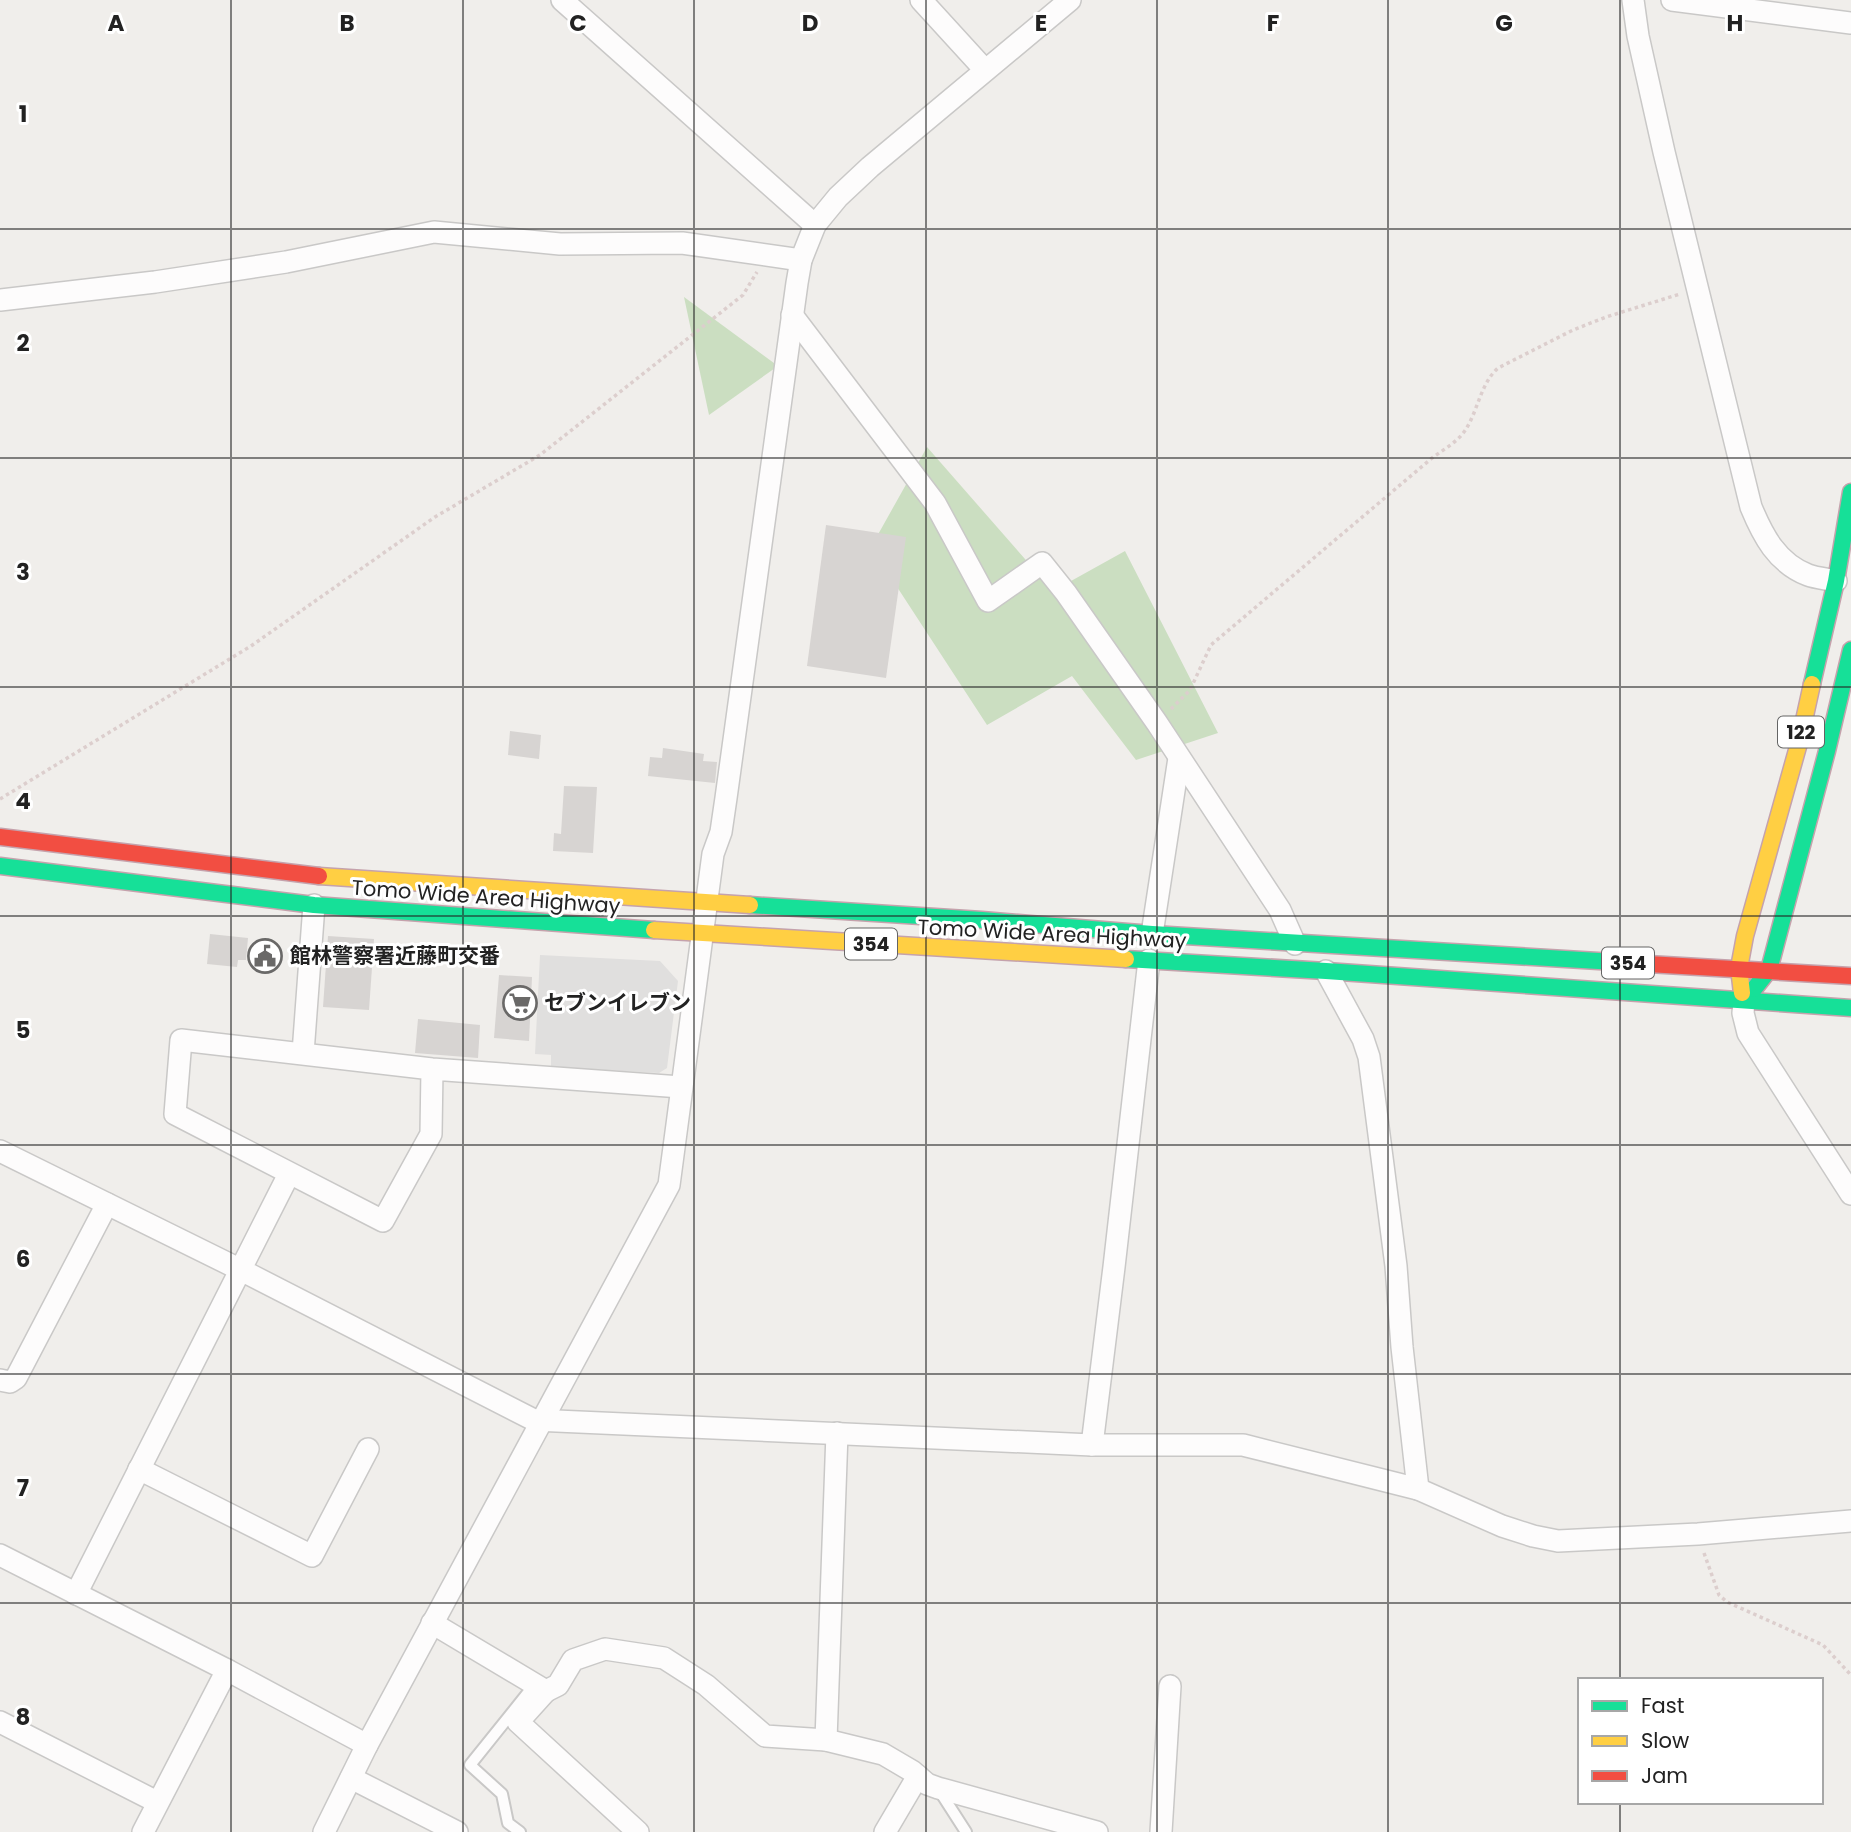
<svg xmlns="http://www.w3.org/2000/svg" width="1851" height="1832" font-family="Poppins,'Noto Sans JP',sans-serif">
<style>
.forest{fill:#cbdec1}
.parking{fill:#e0dfde}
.building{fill:#d7d4d2}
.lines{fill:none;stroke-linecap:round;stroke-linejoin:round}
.lane-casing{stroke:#c9c8c7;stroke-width:14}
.street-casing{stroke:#c9c8c7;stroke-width:24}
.fast-casing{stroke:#c5a2ac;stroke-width:19}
.slow-casing{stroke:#c5a2ac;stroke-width:19}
.jam-casing{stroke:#c5a2ac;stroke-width:19}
.path{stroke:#dccecd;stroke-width:3.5;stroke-dasharray:3.5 3.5;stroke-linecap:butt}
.lane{stroke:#fdfcfc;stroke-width:10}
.street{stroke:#fdfcfc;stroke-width:21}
.fast{stroke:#16e098;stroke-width:16}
.slow{stroke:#ffcf43;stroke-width:16}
.jam{stroke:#f24e42;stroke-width:16}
.grid{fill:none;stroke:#222;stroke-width:2;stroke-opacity:0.55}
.labels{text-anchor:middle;stroke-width:6;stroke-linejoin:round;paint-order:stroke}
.shield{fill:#fff;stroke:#646464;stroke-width:2}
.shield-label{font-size:19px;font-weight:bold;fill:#222}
.street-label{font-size:21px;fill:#222;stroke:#fff}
.poi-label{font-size:21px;font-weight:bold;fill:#222;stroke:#fff;text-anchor:start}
.grid-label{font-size:23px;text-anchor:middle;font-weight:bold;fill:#222;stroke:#fff;stroke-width:6;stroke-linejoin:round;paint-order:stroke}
</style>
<rect width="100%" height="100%" fill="#f0eeeb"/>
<!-- forest -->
<g class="forest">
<polygon points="684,297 778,366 709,415"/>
<polygon points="927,447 1053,591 1125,551 1218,733 1136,760 1072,676 987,725 871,547"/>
</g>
<!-- parking -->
<polygon class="parking" points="540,955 660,961 678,981 667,1068 659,1073 551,1067 551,1055 535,1054"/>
<!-- building -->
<g class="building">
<polygon points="826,525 906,537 886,678 807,666"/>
<polygon points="510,731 541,735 539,759 508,755"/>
<polygon points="663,748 704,754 703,761 717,762 715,783 648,776 650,757 662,758"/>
<polygon points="564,786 597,787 593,853 553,851 554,833 561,834"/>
<polygon points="210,934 248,938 246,960 238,960 237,967 207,964"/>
<polygon points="328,936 374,939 369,1010 323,1007"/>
<polygon points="499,975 532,977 529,1041 494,1038"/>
<polygon points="418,1019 480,1025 478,1058 415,1053"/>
</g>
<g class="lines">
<!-- lane casing -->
<g class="lane-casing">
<g id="lane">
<polyline points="939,1790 966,1832"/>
<polyline points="520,1832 508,1823 502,1794 470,1765 535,1684"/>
</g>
</g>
<!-- street casing -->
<g class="street-casing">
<g id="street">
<polyline points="562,0 815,225"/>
<polyline points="921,0 985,70"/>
<path d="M1633,0L1638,36L1664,152L1751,507C1763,536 1777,563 1808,575C1816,578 1827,579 1836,581"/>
<polyline points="1672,0 1851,23"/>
<polyline points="0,300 155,282 286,262 434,232 560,244 682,243 801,260"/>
<polyline points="792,315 935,503 988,601 1042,563 1066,593 1157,723 1280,910 1295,944"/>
<polyline points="1152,934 1179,758"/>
<polyline points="1326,971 1363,1039 1369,1057 1396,1266 1402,1347 1418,1489"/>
<polyline points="1744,1001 1743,1013 1748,1033 1851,1194"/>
<polyline points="303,1053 314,905"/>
<polyline points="432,1069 431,1134 383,1221 175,1114 181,1040 432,1069 681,1087"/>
<polyline points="0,1151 241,1270 534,1420 1092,1445 1243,1445 1418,1489 1502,1526 1533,1536 1558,1541 1698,1534 1851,1521"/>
<polyline points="0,1380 10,1382 16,1378 107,1204"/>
<polyline points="1092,1445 1114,1267 1149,960"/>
<polyline points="139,1469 312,1556 368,1449"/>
<polyline points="0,1555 227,1670 367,1745"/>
<polyline points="76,1594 289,1174"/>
<polyline points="432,1623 546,1691 518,1722 638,1832"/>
<polyline points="546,1691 558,1685 573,1660 605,1649 664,1658 706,1685 765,1736 826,1740 883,1754 912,1771 927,1784 938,1788 1097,1832"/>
<polyline points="0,1722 157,1802"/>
<polyline points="826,1740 837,1433"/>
<polyline points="351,1778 457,1832"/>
<polyline points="143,1832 227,1670"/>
<polyline points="324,1832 367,1745 669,1185 713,854 721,832 726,798 797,283 801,260 815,225 838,197 870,167 1070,0"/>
<polyline points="885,1832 918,1776"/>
<polyline points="1161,1832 1170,1686"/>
</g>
</g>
<!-- fast casing -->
<g class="fast-casing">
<g id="fast">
<polyline points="1812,684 1836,581 1851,492"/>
<polyline points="0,866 314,905 654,930"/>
<polyline points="750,905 982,920 1152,934 1648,964"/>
<polyline points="1126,959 1326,971 1851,1008"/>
<polyline points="1754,989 1769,970 1827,751 1851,650"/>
</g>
</g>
<!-- slow casing -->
<g class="slow-casing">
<g id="slow">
<polyline points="319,876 750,905"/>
<polyline points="654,930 1126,959"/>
<polyline points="1742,993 1739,968 1745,936 1799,743 1812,684"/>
</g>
</g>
<!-- jam casing -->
<g class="jam-casing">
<g id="jam">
<polyline points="0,837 319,876"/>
<polyline points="1648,964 1851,976"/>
</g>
</g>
<!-- path -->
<g class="path">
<path d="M1171,709L1190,690L1211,645L1432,458C1444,449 1458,442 1466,429C1478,410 1481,383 1498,368L1573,330L1606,317L1680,294"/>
<polyline points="0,799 251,646 435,517 540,455 743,295 757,272"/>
<polyline points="1704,1553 1719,1595 1727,1602 1823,1645 1851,1675"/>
</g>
<!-- lane -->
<use href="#lane" class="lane"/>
<!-- street -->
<use href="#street" class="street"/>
<!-- fast -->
<use href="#fast" class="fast"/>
<!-- slow -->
<use href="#slow" class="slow"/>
<!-- jam -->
<use href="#jam" class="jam"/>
</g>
<!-- grid -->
<path class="grid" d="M231,0V1832M463,0V1832M694,0V1832M926,0V1832M1157,0V1832M1388,0V1832M1620,0V1680M0,229H1851M0,458H1851M0,687H1851M0,916H1851M0,1145H1851M0,1374H1851M0,1603H1851M1620,1802V1832"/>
<!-- icons -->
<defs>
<g id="civic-ring" transform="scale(1.75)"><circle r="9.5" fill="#fff" stroke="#6a6968" stroke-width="1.5"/><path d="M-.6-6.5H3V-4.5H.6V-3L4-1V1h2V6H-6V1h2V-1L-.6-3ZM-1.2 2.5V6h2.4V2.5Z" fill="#6a6968"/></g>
<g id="supermarket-ring" transform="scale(1.75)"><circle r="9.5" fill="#fff" stroke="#6a6968" stroke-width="1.5"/><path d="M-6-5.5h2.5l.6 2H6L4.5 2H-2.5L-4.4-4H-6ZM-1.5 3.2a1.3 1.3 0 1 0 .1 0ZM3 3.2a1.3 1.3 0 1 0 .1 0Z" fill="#6a6968"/></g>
</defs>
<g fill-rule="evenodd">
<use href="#civic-ring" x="265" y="956"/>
<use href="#supermarket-ring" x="520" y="1003"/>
</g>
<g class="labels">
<!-- shield labels -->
<g class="shield">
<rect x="1778" y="716.5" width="46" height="31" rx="5"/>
<rect x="845" y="928.5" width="52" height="31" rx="5"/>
<rect x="1602" y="947.5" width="52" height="31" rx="5"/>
</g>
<g class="shield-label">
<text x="1801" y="739">122</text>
<text x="871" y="951">354</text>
<text x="1628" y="970">354</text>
</g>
<!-- street labels -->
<g class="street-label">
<text transform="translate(486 897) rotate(4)" y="7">Tomo Wide Area Highway</text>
<text transform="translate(1052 934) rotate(3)" y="7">Tomo Wide Area Highway</text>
</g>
<!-- poi labels -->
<g class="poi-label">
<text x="290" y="963">館林警察署近藤町交番</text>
<text x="544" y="1010">セブンイレブン</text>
</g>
</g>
<g class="grid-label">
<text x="116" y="31">A</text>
<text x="347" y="31">B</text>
<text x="578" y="31">C</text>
<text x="810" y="31">D</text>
<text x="1041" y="31">E</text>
<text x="1273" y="31">F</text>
<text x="1504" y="31">G</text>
<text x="1735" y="31">H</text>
<text x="23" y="122">1</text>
<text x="23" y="351">2</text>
<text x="23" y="580">3</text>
<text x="23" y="809">4</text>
<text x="23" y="1038">5</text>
<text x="23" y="1267">6</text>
<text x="23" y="1496">7</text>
<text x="23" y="1725">8</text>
</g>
<!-- legend -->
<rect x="1578" y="1678" width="245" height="126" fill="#ffffff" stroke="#a7a7a7" stroke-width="2"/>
<rect x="1592" y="1701" width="35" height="10" fill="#16e098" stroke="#a7a7a7" stroke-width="2"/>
<text x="1641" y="1713" font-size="21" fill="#222222">Fast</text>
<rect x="1592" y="1736" width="35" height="10" fill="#ffcf43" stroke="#a7a7a7" stroke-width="2"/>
<text x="1641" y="1748" font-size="21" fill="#222222">Slow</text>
<rect x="1592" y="1771" width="35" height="10" fill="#f24e42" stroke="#a7a7a7" stroke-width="2"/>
<text x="1641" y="1783" font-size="21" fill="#222222">Jam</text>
</svg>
